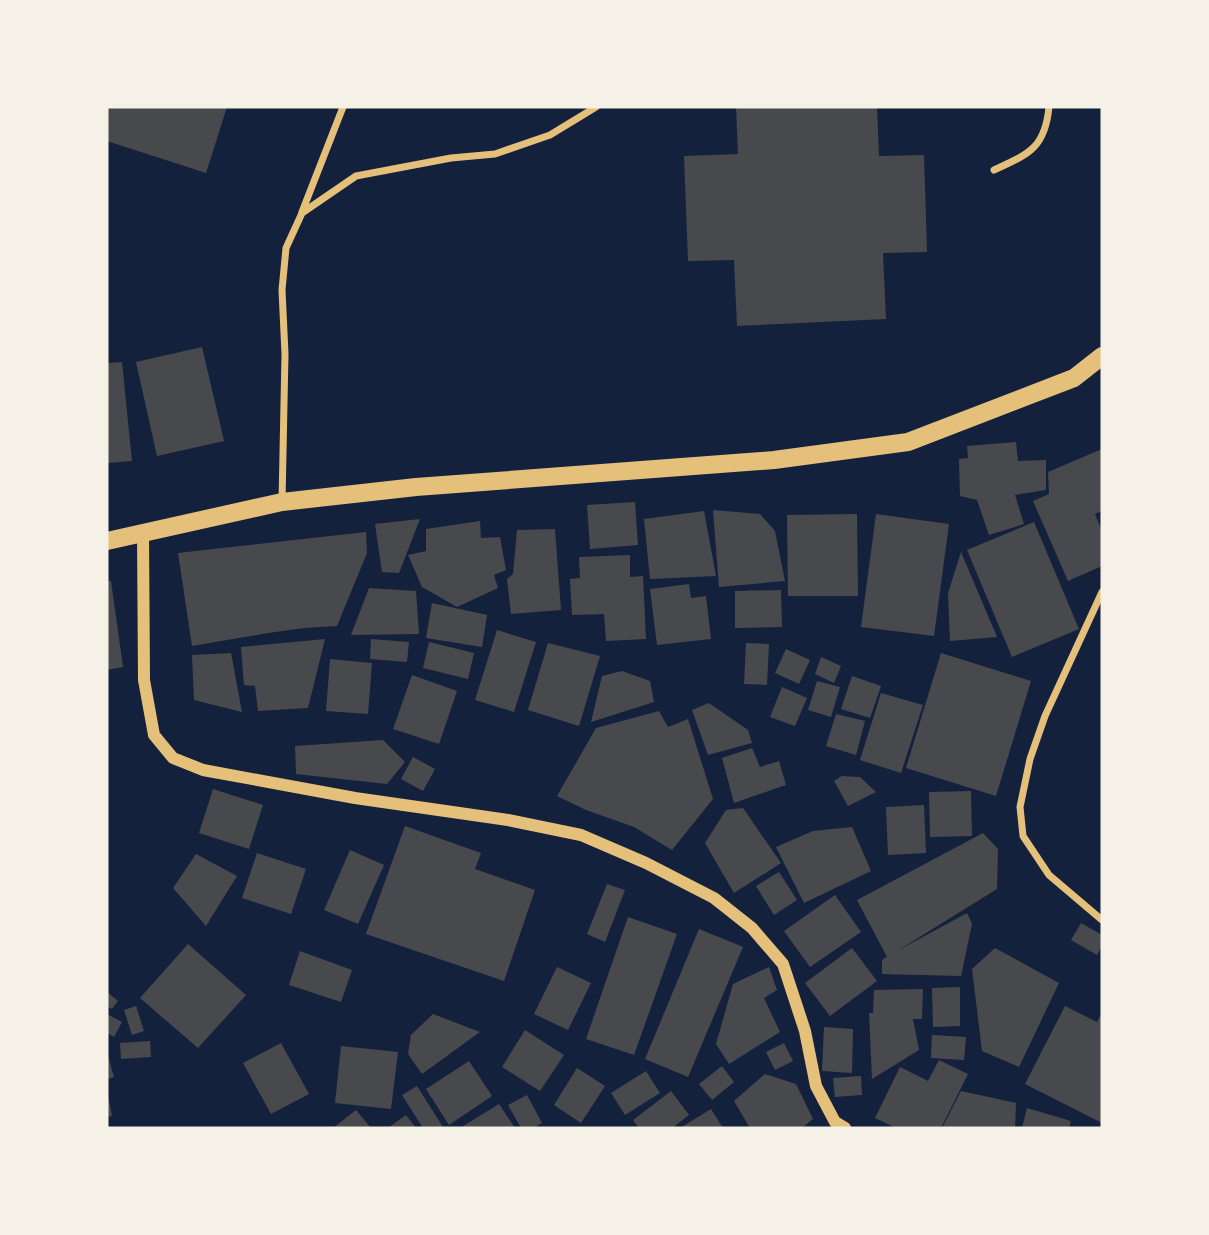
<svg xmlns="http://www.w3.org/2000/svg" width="1209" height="1235" font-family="Signika,sans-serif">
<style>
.building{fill:#48494c}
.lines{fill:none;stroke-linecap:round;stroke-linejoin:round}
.minor{stroke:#e5c07b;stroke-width:7}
.tertiary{stroke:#e5c07b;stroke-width:12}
.primary{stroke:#e5c07b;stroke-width:18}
</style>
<rect width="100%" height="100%" fill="#14213d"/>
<!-- building -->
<g class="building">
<polygon points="107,107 227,107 206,173 107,141"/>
<polygon points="736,107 877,107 879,156 924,155 927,252 883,253 886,319 737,326 734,260 688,261 684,156 738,154"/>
<polygon points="202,347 224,441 157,456 136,362"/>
<polygon points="122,362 132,461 107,463 107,363"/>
<polygon points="1016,442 1018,461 1046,460 1046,490 1015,495 1024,524 989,535 977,500 960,496 959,459 968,458 967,446"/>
<polygon points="1102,449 1102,511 1095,514 1102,531 1102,566 1068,581 1033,501 1049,494 1048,472"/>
<polygon points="635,502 638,545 590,549 587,505"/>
<polygon points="713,510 760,514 775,531 785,581 719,587"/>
<polygon points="704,511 716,576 650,579 644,519"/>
<polygon points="857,514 858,596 788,596 787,515"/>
<polygon points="876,514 949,524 934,636 861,627"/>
<polygon points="420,519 399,573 382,572 375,524"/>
<polygon points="480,521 481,538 500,537 506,570 494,575 498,588 457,607 422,587 408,555 426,551 426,529"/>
<polygon points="1034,522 1079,629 1012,657 967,550"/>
<polygon points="555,529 561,610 511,614 507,579 513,574 517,530"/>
<polygon points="366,532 367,553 337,626 304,628 268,633 192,646 178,553"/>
<polygon points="961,552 997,637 950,641 948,593"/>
<polygon points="630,555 630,577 643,576 646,639 606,641 604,614 572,615 570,579 580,578 579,557"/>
<polygon points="107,581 111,581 123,667 107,670"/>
<polygon points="689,584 691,598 706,596 711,639 657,645 650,589"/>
<polygon points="369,588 416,591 419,634 351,635"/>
<polygon points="781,590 782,627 735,628 735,591"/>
<polygon points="432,603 487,615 482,647 426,638"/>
<polygon points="497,630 536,642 514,712 475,700"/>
<polygon points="325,639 308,708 258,711 255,686 244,685 241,647"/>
<polygon points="371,639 409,642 407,662 370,659"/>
<polygon points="429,642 474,653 468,679 423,668"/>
<polygon points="548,643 600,656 579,726 528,710"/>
<polygon points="746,643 769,644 767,685 744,684"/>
<polygon points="786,649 810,660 799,684 775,673"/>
<polygon points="231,653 242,712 194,700 192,655"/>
<polygon points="941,653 1031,681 996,796 906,768"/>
<polygon points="821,657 841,666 834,683 815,674"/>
<polygon points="330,659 372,663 368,714 326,711"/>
<polygon points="622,671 650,681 654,702 591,722 602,676"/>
<polygon points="412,675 457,691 439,744 393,729"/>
<polygon points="852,676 881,686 870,718 841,709"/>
<polygon points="817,681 840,687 831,717 808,710"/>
<polygon points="782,687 807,698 795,726 770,717"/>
<polygon points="881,693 923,705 901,773 860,760"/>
<polygon points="709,703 748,730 752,743 708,755 692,710"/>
<polygon points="659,711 668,727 688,719 713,799 672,850 634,827 586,810 557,796 596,728"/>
<polygon points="836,714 865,721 856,755 826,746"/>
<polygon points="383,740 405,762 387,784 296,774 295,746"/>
<polygon points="752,748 760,767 779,761 786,785 734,803 722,758"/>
<polygon points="413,757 435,769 423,791 401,779"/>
<polygon points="842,776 860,777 876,792 848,806 834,781"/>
<polygon points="213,789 263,805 249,849 199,833"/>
<polygon points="971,791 972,836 930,837 929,792"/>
<polygon points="924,805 926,853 888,855 886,807"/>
<polygon points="743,808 781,863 734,893 705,843 726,810"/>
<polygon points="405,826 481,853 475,869 535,890 504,981 366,934"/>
<polygon points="852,827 871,871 804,903 776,847 813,831"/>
<polygon points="983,833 998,849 997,889 897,951 967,913 972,924 961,976 882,974 882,960 887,957 857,900"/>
<polygon points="350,850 384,865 358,924 324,910"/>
<polygon points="257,853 306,869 291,914 242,898"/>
<polygon points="196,854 237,876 206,926 173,888"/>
<polygon points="779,872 797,900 774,915 756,886"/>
<polygon points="607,884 625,890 605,942 587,934"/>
<polygon points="835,895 861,932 810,967 784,931"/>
<polygon points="628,917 677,934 634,1055 586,1039"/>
<polygon points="1081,923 1102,935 1102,946 1097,955 1071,940"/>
<polygon points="699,929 743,947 688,1077 645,1059"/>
<polygon points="188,944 246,995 198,1048 140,998"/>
<polygon points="852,948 877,981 830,1016 805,983"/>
<polygon points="995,948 1059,983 1019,1067 982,1051 972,969"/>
<polygon points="300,951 352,970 341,1002 289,985"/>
<polygon points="557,967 591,983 568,1030 534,1014"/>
<polygon points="769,967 777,990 764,998 780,1032 729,1064 716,1044 733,984"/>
<polygon points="960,987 960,1026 933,1027 932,988"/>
<polygon points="923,989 922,1019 913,1019 919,1050 872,1079 869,1013 873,1013 874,990"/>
<polygon points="107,992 118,1001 112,1009 107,1006"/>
<polygon points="136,1006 144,1031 132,1035 124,1010"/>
<polygon points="1065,1006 1097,1022 1102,1012 1102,1123 1025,1084"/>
<polygon points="107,1014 122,1022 114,1037 107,1033"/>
<polygon points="433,1014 480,1032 422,1074 408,1054 411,1035"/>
<polygon points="824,1027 853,1029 852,1073 822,1071"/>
<polygon points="525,1030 564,1055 540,1091 502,1067"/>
<polygon points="932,1035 966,1037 964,1060 931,1058"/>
<polygon points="150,1041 151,1057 121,1059 120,1043"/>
<polygon points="281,1043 309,1094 271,1114 243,1063"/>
<polygon points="784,1043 793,1061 775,1070 766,1052"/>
<polygon points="341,1046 398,1052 391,1109 335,1103"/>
<polygon points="107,1052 114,1077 107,1079"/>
<polygon points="939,1060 968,1074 941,1128 896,1128 875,1118 900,1067 928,1081"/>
<polygon points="469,1061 492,1096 449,1125 426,1089"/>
<polygon points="722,1066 734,1082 712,1100 699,1084"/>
<polygon points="577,1068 605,1086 581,1123 554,1105"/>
<polygon points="646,1071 660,1093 625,1115 611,1093"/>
<polygon points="765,1074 796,1084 813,1119 802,1128 750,1128 734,1101"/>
<polygon points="861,1076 862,1095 835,1097 833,1078"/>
<polygon points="417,1086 443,1127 441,1128 423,1128 402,1095"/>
<polygon points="671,1091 689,1115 672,1128 639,1128 633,1120"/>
<polygon points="961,1091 1016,1103 1015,1128 942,1128"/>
<polygon points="107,1095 108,1095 112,1116 107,1117"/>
<polygon points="527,1095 542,1123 533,1128 521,1128 508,1105"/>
<polygon points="499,1104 515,1128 460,1128"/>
<polygon points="1027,1108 1071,1121 1069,1128 1022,1128"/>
<polygon points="711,1109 723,1128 680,1128"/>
<polygon points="356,1110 371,1128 333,1128"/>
<polygon points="406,1115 416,1128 388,1128"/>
</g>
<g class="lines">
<!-- minor -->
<g class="minor">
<path d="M994,170C1029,154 1045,148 1049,107"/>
<polyline points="302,212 343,107"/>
<polyline points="282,502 285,354 282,290 286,248 302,213 356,176 451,158 495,154 550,135 596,107"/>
<polyline points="1102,592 1045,716 1030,759 1020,807 1023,836 1049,875 1102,920"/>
</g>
<!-- tertiary -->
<polyline class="tertiary" points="143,533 144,680 154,735 173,758 203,770 355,798 508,820 581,835 646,863 714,898 752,928 783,964 805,1031 816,1086 835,1122 845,1128"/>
<!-- primary -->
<polyline class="primary" points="107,541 282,502 416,487 774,460 908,442 1074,378 1102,356"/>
</g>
<!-- border -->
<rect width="1209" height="1235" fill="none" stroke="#f6f1e7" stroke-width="217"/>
</svg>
